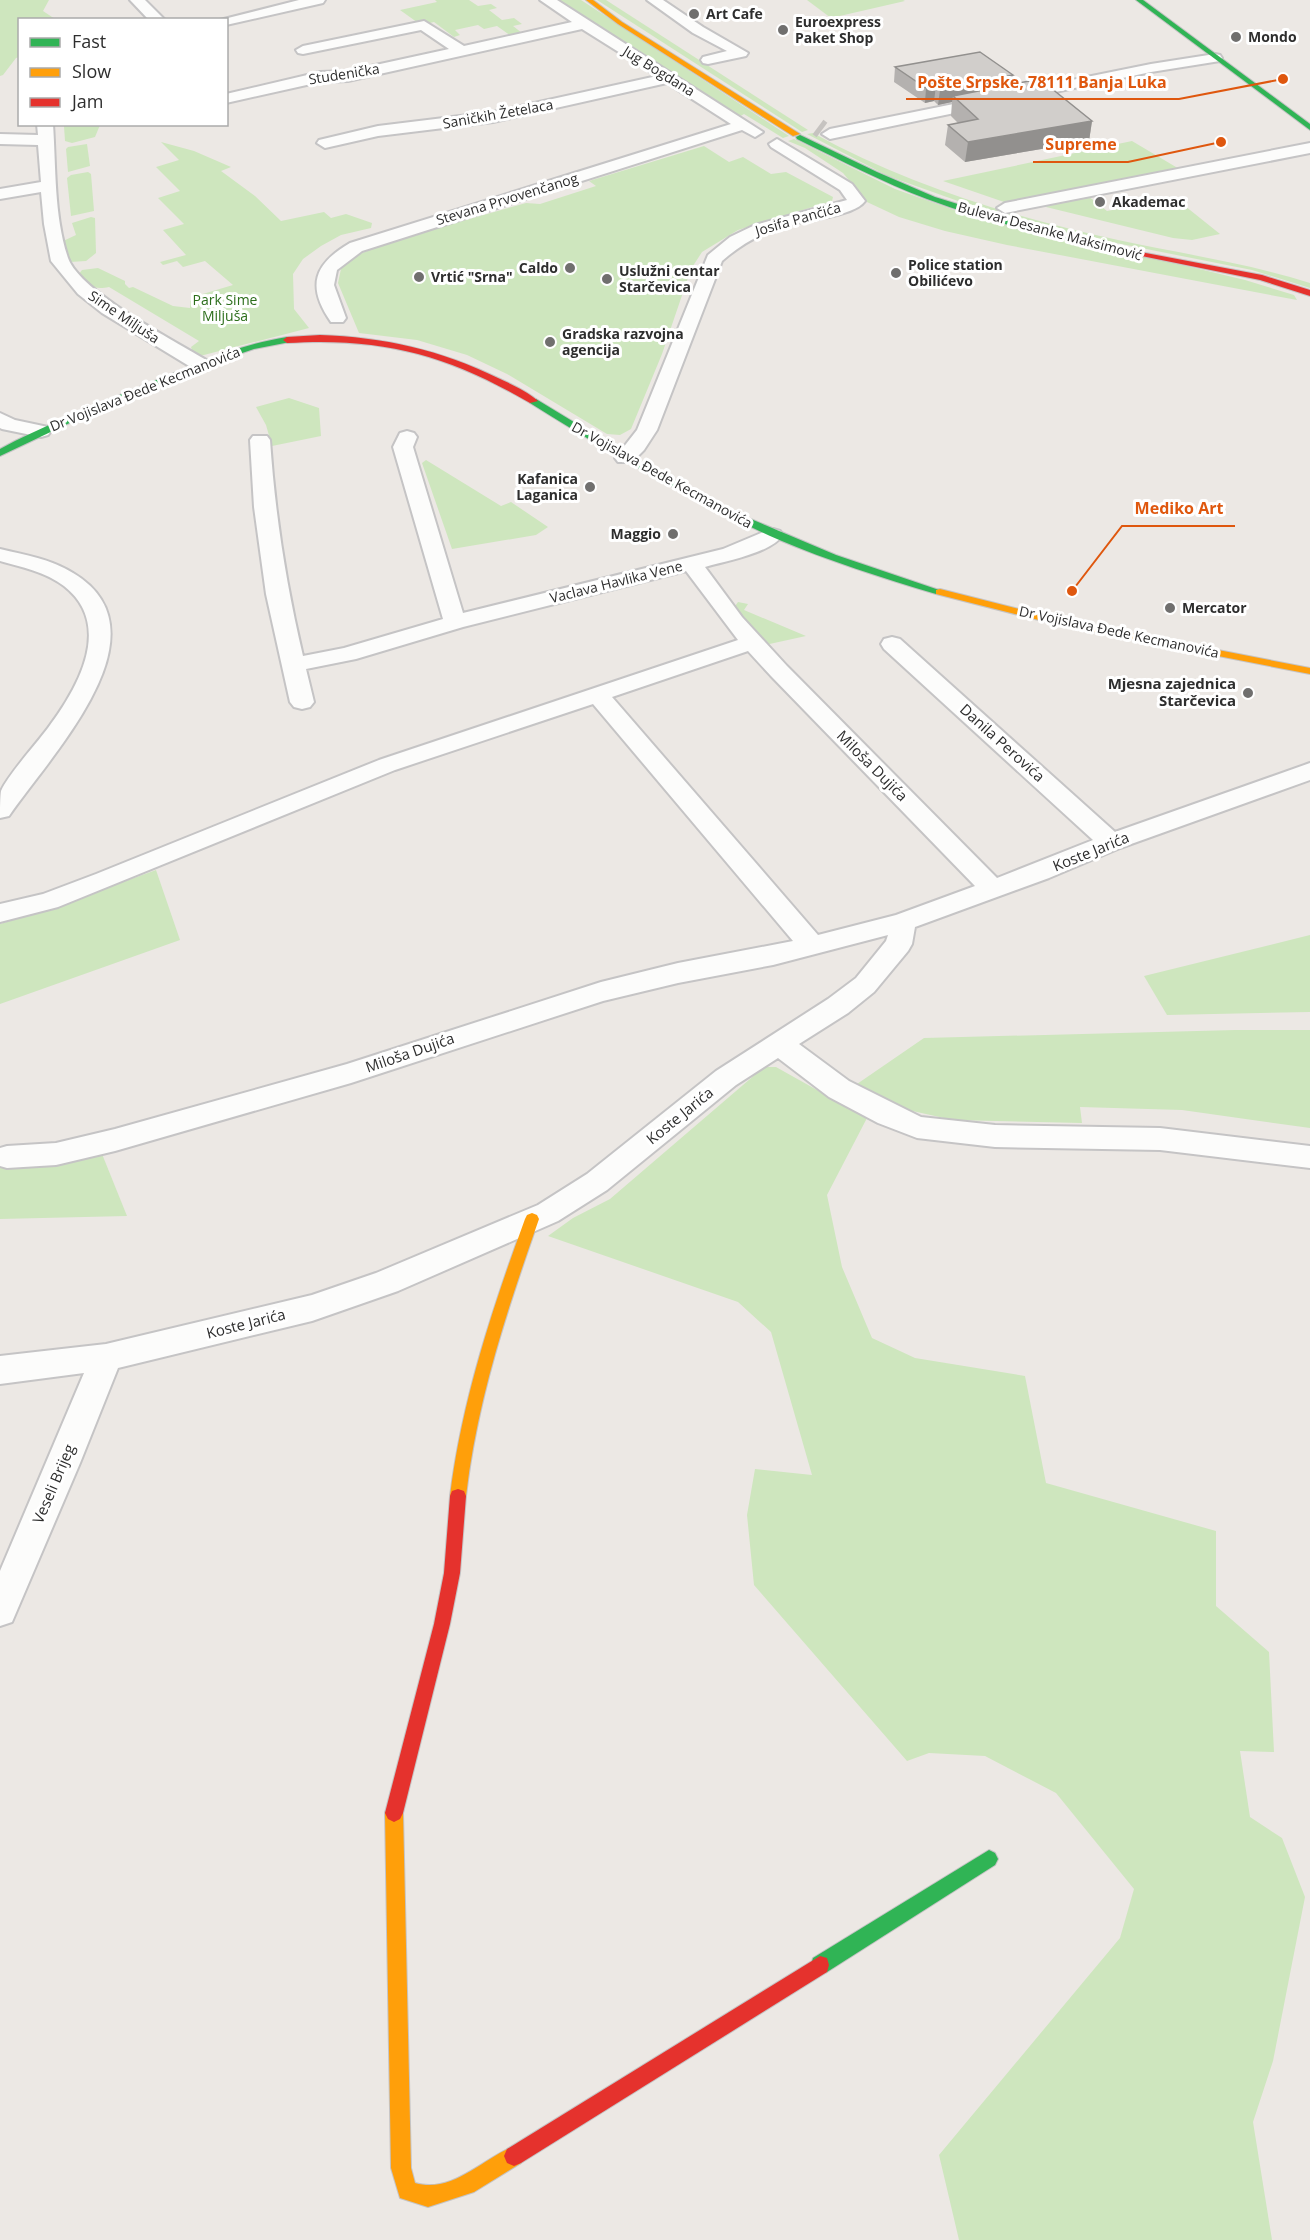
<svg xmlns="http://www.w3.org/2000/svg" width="1310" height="2240" font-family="'Open Sans',sans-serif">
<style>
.green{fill:#cee6be}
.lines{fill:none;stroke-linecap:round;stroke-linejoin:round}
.secondary-tunnel{stroke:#c6c3c0;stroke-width:18;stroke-dasharray:18 9;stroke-linecap:butt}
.street-casing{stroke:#c5c4c5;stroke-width:4}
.fast-casing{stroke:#c5c4c5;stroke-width:2}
.slow-casing{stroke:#c5c4c5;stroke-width:2}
.jam-casing{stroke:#c5c4c5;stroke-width:2}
.street{fill:#fcfcfb;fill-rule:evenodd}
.fast{fill:#30b455;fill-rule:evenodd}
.slow{fill:#ff9f0a;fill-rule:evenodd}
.jam{fill:#e5322d;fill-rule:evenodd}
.wall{fill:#b4b1af}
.shaded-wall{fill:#92908e}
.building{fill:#d1cecb;stroke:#92908e;stroke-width:1.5}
.poi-dot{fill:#706f6e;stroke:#fff;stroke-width:2}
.labels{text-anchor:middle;stroke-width:6;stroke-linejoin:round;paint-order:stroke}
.far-poi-label{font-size:14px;font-weight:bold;fill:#2e2e2e;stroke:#fff;text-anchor:start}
.far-street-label{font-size:14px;fill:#2e2e2e;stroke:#fff}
.far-park-label{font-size:14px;fill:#2c6e1b;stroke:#fff}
.poi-label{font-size:15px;font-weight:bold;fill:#2e2e2e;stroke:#fff;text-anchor:end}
.street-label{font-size:15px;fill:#2e2e2e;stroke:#fff}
.leader{fill:none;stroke:#df570e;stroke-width:2}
.callout-dot{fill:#df570e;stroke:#fff;stroke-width:2}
.callout-label{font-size:16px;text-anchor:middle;font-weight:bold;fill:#df570e;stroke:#fff;stroke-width:6;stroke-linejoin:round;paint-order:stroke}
</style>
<rect width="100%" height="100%" fill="#ece8e4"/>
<!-- green -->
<g class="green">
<polygon points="0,0 49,0 43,11 55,19 20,20 19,57 16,58 3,75 0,76"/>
<polygon points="435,0 469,0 478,6 491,4 497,8 489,10 502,20 514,18 522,24 513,26 522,33 511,36 497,26 484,29 478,25 455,30 460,35 454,37 434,22 421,25 400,10 437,2"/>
<polygon points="556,0 581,0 789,136 783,138 744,114 739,117"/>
<polygon points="597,0 606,0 808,130 802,132"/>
<polygon points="807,0 903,0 905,1 831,18"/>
<polygon points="100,125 95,137 72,143 65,141 64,126"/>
<path d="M813,133C908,185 1012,217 1118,240C1183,254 1247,263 1310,283V288L1252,270L1071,234L972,206L888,176L807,134Z"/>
<polygon points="794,139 895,189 957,211 1245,280 1294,295 1297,300 1007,245 945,231 899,217 867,202 843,173 805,148 788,141"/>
<polygon points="1132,141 1181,170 1004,202 943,181"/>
<path d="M161,142L194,151L231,167L221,171L255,196L281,221L324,212L331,218L346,214L372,223L371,228L341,235L321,246L303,259L293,274L294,309L309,328L200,356L193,353L191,347L199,341L109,287C94,290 88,286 78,275L82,270L98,268L125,281V284L129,288L133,287L173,306L190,308V301L196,296L233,285L205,261L183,267L177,261L163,265L160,262L186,255L163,230L184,224L158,198L180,191L156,167L179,160Z"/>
<polygon points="87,144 90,166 68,172 66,149 68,147"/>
<polygon points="704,146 729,162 743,157 771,174 786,172 833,197 832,201 738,230 702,252 691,269 662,354 631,429 620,435 607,434 507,374 467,355 417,340 359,333 338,283 341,269 351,258 388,242 526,203 540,204 596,186 589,181"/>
<polygon points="88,172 91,174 94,211 71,216 67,178 71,175"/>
<polygon points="1088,196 1107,211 1175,198 1220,234 1192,240 1173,238 1046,207 1047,203"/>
<polygon points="91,217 95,218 96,253 86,261 70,262 61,242 76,235 72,223"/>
<polygon points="289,398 319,408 321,436 272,446 266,425 256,407"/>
<polygon points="426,460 501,506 511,502 548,527 536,535 452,549 422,463"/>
<polygon points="738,602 748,604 744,610 806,636 765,645 733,609"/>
<polygon points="156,870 180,940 0,1004 0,924 43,911"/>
<polygon points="1310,935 1310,1012 1167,1015 1144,976"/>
<polygon points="1235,1030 1310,1030 1310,1128 1182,1110 1080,1107 1082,1123 953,1120 908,1110 857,1084 924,1038"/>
<polygon points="764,1067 776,1067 867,1118 827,1195 842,1267 872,1338 915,1358 1025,1376 1046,1483 1216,1531 1216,1606 1269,1652 1274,1752 1240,1751 1250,1817 1282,1838 1305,1897 1273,2061 1253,2122 1272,2240 959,2240 939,2155 1120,1938 1134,1889 1056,1793 985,1756 929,1753 907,1761 754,1585 747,1515 755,1469 812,1475 771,1332 738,1302 548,1236 573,1218 610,1199"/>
<polygon points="100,1149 127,1216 0,1219 0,1165"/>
</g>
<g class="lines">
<!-- secondary-tunnel -->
<polyline class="secondary-tunnel" points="818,127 822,130"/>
<!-- street casing -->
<g class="street-casing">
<g id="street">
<polygon points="130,0 145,0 165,20 149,20"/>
<polygon points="299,0 325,0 323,3 226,25 226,20 220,20"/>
<path d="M540,0H557L763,132L755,137L742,130L362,251L337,270L334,285L346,318L343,322H331C306,286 314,264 350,243L731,124L667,83L493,122L378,136L325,148L317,143L319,140L378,126L493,112L657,76L582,29L348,81L320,82L226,103V94L320,72L348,71L449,49L421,30L303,54L298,53L296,50L303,46L424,21L464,46L572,22Z"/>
<polygon points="647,0 663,0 703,27 748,53 746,56 708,64 703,63 701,60 703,57 727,51 693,33"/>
<polygon points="1215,54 1220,55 1222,58 1220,61 1151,72 830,139 822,134 830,129 1151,64"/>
<path d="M37,124H53C56,168 54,216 68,258C80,292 175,341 208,361L210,365L208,369H194L102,313L78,294L51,261L44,224L41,192L0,199V189L41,182L38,145L0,144V134L38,135Z"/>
<path d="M777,139L852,184L865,201C854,217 802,220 782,227C759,234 740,245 722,261L657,430L644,450L632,462H618L615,458L637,430L708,255L730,237L755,225L847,200L840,190L771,147L769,144Z"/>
<polygon points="1310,143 1310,153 1005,213 997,208 1005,203"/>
<polygon points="0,413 15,420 48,427 51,431 48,435 41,437 2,429 0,428"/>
<path d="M407,431L414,433L417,437L413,447L463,613L723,549L766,531L773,529L780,531L783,535C771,553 726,561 705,567L742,617L787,666L997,878L1093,840L884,649L881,644L884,639L892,637L900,639L1115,832L1310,763V780L1120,848L1049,878L915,927L912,944L908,951L874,992L848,1013L799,1044L849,1081L921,1117L995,1125L1160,1128L1310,1146V1168L1160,1150L995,1147L917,1138L878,1123L829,1097L778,1058L736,1085L607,1190L558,1221L398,1291L312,1321L118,1368L80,1463L12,1622L0,1626V1571L84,1373L0,1384V1356L106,1344L312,1295L376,1273L538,1205L587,1174L716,1071L828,999L856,978L886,941L888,935L773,965L678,983L603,1001L351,1083L115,1151L56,1165L7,1168L0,1166V1148L7,1146L56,1143L115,1129L347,1064L601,982L678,963L793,941L593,704L395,770L58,907L0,922V904L43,894L96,874L379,760L738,640L686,571L463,627L356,659L306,669L314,702L310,707L302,709L294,707L290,702L266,594L254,507L250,440L253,436H267L270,440C275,514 286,584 303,656L344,648L443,619L393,447L400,433ZM748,651L771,676L975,886L896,915L818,935L612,697Z"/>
<path d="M0,549C25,555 51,559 73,573C172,632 49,757 9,816L0,818C0,810 0,798 1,791C8,775 36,744 48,728C78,688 114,625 64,586C46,572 21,567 0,561Z"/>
</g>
</g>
<!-- fast casing -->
<g class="fast-casing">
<g id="fast">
<polygon points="1136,0 1143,0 1310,124 1310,130"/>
<path d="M800,135L877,172L935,197L1016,222L1121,249L1117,251C1053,237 988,222 927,199C882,182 840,160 797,139L796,137Z"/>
<path d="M287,337L290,338V342L254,349L204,366L78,419L0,456V449L15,441C58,420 102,402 147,384C193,365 237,345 287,337Z"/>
<path d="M530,399H536L633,458L732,511L836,555L945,592L944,594H936C882,578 829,561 777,539C691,501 610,453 530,403Z"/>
<polygon points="989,1850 995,1853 998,1859 995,1865 827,1972 820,1974 813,1972 811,1965 813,1958"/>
</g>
</g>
<!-- slow casing -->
<g class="slow-casing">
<g id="slow">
<polygon points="586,0 593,0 622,22 800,134 793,136 618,24"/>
<polygon points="940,589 1054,618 1310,668 1310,674 1054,624 936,594 936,590"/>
<path d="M532,1213L537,1215L539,1219C507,1310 477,1400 466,1496L464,1501L458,1503L452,1501L450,1496C462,1400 492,1310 525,1219L527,1215Z"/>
<path d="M394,1804L400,1807L403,1813L411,2168L415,2183C452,2194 482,2159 514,2146L521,2149L524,2156L521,2163L474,2192L428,2207L400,2198L391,2168L385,1813L388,1807Z"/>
</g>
</g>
<!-- jam casing -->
<g class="jam-casing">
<g id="jam">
<polygon points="1114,247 1262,275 1310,290 1310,296 1260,280 1117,251 1113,249"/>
<path d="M320,335C383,337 441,350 498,378C511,384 527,391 538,401L530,403C448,355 382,337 287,343L283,340L287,337Z"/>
<polygon points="458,1489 464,1491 466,1496 460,1573 450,1624 403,1813 400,1819 394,1822 388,1819 385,1813 434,1624 444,1573 450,1496 452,1491"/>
<polygon points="820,1956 827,1958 829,1965 827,1972 521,2163 514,2166 507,2163 504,2156 507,2149"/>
</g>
</g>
<!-- street -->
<use href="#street" class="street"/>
<!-- fast -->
<use href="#fast" class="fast"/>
<!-- slow -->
<use href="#slow" class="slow"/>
<!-- jam -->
<use href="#jam" class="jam"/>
</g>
<!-- wall -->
<polygon class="wall" points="895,67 1012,84 1092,121 1089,141 965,162 945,145 948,125 958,123 951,116 952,102 938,105 934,101 925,103 894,82"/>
<!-- shaded-wall -->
<g class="shaded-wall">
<polygon points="1013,75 1011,90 953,96 952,102 938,105 940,90"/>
<polygon points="936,86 934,101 925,103 926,88"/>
<polygon points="1092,121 1089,141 965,162 968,142"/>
</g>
<!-- building -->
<g class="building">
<polygon points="980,52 1013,75 940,90 936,86 926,88 895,67"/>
<polygon points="1029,81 1035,85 1046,84 1092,121 968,142 948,125 978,119 953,96"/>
</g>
<!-- markers -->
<g class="poi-dot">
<circle cx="694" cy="14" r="6"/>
<circle cx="783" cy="30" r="6"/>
<circle cx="1236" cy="37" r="6"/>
<circle cx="1100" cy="202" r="6"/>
<circle cx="570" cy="268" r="6"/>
<circle cx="896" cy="273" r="6"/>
<circle cx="419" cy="277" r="6"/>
<circle cx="607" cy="279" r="6"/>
<circle cx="550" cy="342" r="6"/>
<circle cx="590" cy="487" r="6"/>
<circle cx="673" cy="534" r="6"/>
<circle cx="1170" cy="608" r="6"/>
<circle cx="1248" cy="693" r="6"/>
</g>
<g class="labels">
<!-- far-poi labels -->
<g class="far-poi-label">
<text x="706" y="19">Art Cafe</text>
<text x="795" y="27">Euroexpress<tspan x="795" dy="16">Paket Shop</tspan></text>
<text x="1248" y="42">Mondo</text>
<text x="1112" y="207">Akademac</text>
<text x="908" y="270">Police station<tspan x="908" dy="16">Obilićevo</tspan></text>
<text x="558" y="273" text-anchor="end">Caldo</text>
<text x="619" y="276">Uslužni centar<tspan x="619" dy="16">Starčevica</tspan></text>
<text x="431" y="282">Vrtić "Srna"</text>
<text x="562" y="339">Gradska razvojna<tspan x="562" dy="16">agencija</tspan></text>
<text x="578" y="484" text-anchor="end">Kafanica<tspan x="578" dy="16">Laganica</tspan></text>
<text x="661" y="539" text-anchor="end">Maggio</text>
<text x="1182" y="613">Mercator</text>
</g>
<!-- far-street labels -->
<g class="far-street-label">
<text transform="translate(659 71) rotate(32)" y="5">Jug Bogdana</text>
<text transform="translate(344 74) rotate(-9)" y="5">Studenička</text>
<text transform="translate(498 114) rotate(-10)" y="5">Saničkih Žetelaca</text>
<text transform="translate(507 199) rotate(-17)" y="5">Stevana Prvovenčanog</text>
<text transform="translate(798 219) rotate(-16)" y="5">Josifa Pančića</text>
<text transform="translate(1050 231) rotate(15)" y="5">Bulevar Desanke Maksimović</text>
<text transform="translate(124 317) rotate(34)" y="5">Sime Miljuša</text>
<text transform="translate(145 389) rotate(-22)" y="5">Dr Vojislava Đede Kecmanovića</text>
<text transform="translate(662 475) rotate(29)" y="5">Dr Vojislava Đede Kecmanovića</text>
<text transform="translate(616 582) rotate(-14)" y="5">Vaclava Havlika Vene</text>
<text transform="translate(1119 632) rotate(12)" y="5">Dr Vojislava Đede Kecmanovića</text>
</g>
<!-- far-park labels -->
<g class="far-park-label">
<text x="225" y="305">Park Sime<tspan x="225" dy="16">Miljuša</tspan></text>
</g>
<!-- poi labels -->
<g class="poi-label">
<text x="1236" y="689">Mjesna zajednica<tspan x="1236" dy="17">Starčevica</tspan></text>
</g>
<!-- street labels -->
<g class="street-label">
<text transform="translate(1002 743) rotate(42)" y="5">Danila Perovića</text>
<text transform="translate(872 766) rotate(45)" y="5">Miloša Dujića</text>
<text transform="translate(1091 852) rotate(-22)" y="5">Koste Jarića</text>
<text transform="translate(410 1053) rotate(-19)" y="5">Miloša Dujića</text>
<text transform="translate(680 1116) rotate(-39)" y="5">Koste Jarića</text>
<text transform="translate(246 1324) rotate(-14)" y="5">Koste Jarića</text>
<text transform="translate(54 1484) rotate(-67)" y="5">Veseli Brijeg</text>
</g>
</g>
<!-- callouts -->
<path class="leader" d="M1283 79L1179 99H906M1221 142L1128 162H1033M1072 591L1122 526H1235"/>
<g class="callout-dot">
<circle cx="1283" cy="79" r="6"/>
<circle cx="1221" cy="142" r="6"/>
<circle cx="1072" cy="591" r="6"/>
</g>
<g class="callout-label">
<text x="1042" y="88">Pošte Srpske, 78111 Banja Luka</text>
<text x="1081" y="150">Supreme</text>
<text x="1179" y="514">Mediko Art</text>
</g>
<!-- legend -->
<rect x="18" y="18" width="210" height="108" fill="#ffffff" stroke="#ababab" stroke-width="1.5"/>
<rect x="30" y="38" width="30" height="9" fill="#30b455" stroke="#ababab" stroke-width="1.5"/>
<text x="72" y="48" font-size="18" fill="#2e2e2e">Fast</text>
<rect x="30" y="68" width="30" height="9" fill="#ff9f0a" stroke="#ababab" stroke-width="1.5"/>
<text x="72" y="78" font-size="18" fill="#2e2e2e">Slow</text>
<rect x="30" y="98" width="30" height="9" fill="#e5322d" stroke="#ababab" stroke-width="1.5"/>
<text x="72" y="108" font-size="18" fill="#2e2e2e">Jam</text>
</svg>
